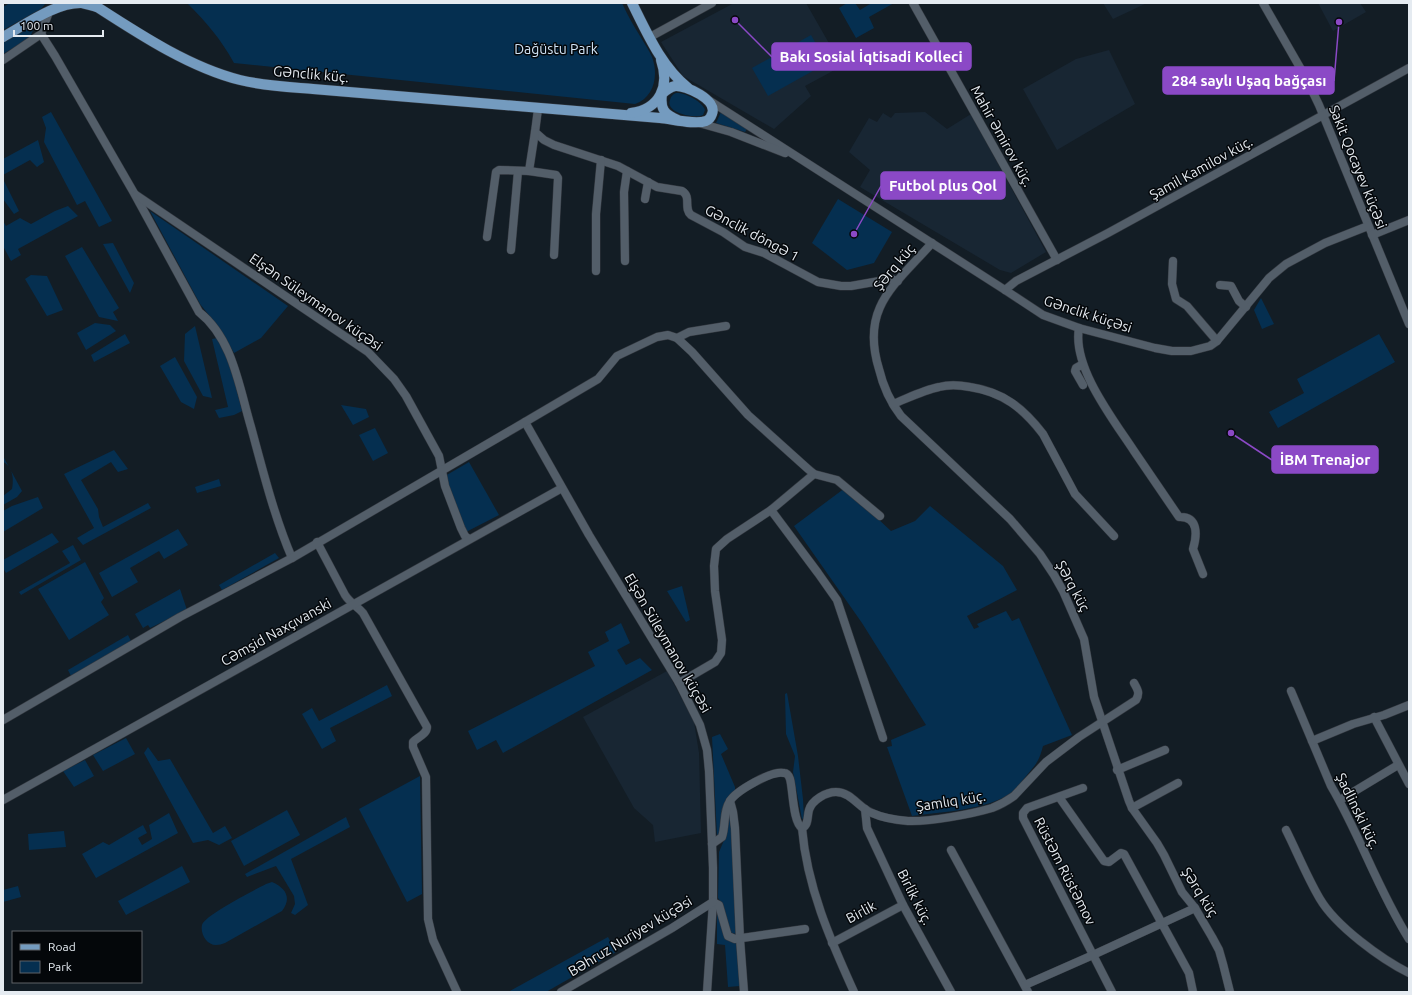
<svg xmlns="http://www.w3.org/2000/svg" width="1412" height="995" font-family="Ubuntu,sans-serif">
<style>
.built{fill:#182633}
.green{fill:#052f50}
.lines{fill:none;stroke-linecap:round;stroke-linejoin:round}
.minor-casing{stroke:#343940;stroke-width:9}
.major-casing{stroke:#343940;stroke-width:11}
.minor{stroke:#535e69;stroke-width:8}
.major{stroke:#749bbf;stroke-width:10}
.labels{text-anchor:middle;stroke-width:3;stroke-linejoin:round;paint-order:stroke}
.park-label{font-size:14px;fill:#d1e4f6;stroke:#04070a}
.street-label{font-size:14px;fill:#e5ebf1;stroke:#04070a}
.leader{fill:none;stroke:#8b49c6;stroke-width:1.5}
.callout-dot{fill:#8b49c6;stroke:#04070a;stroke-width:1.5}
.callout{fill:#8b49c6;stroke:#8b49c6;stroke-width:1.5}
.callout-label{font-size:15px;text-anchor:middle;font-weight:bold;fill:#fff}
</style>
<rect width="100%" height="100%" fill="#131d25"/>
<!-- built -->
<g class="built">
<polygon points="734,3 806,3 842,66 805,86 811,96 774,129 683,76 661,42"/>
<polygon points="1103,3 1147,3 1113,19"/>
<polygon points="1318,3 1360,3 1366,12 1333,31"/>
<polygon points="1109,50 1135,104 1057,150 1023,89 1076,59"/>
<polygon points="925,112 947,129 971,114 1046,252 1011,273 1000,270 860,187 870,170 849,152 869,118 877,122 883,113 891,118 895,113"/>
<polygon points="667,671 694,722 699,753 701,833 655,842 653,825 634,808 583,717"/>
</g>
<!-- green -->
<g class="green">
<polygon points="10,3 44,3 45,4 41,9 3,30 3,7"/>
<path d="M187,3H622C627,14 633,25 640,36C644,43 649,50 652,57C659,75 654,98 635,104L234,63C220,38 207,23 187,3Z"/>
<polygon points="847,3 855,3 860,10 870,4 870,3 894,3 869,17 874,28 856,38 839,8"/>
<polygon points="36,23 31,35 25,41 3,54 3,42"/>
<polygon points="811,35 827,63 768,96 752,68"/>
<path d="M676,93C685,92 703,102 705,110L703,115C695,119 665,113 670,100C671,96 673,94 676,93Z"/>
<polygon points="51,112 112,221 99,227 85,201 77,205 44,142 46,128 42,117"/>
<polygon points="721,112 747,129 745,132 716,123"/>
<polygon points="38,140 44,162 37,167 30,160 3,175 3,159"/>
<polygon points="3,179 19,211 14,214 3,199"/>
<polygon points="838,199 892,232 874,263 847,270 812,243"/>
<polygon points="68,206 78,216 18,249 21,255 11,261 3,246 3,221 6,226 20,218 31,224 55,211"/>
<polygon points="150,211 288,306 261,338 234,353 217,325 200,304"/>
<polygon points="113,243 134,283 130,293 103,244"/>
<polygon points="82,247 119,308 113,312 118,321 99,317 65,256"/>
<polygon points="31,275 47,276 63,310 47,316 25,279"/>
<polygon points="1261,298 1274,324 1262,329 1254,310"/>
<polygon points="95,323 110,325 116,331 86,350 77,333"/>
<polygon points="195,326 212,398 203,396 184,361 185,334"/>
<polygon points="125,334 130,343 94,362 91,355"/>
<polygon points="1379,334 1395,362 1278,428 1269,412 1304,393 1297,379"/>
<polygon points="217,338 229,360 242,411 234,415 219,418 215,410 228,407 212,339"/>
<polygon points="175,357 197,397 194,409 181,402 160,366"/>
<polygon points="341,405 366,409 369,417 353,425"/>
<polygon points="375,428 388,453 373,461 359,435"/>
<polygon points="114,450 128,469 118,472 111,462 81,480 98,509 99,517 103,527 148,503 151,508 83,545 77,538 94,528 64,474"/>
<path d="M3,456L22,491L17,497L3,505V496L12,489C14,480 13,466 3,462Z"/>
<polygon points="469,462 499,515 466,532 445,476"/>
<polygon points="219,479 221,486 197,493 195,487"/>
<path d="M845,488L891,531L915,521L930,506L1003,566L1017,590L967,616L974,629L979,627L977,624L1006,611L1012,621L1019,618L1072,735L1043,746C1039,761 1037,763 1027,775C1022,781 1017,789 1011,793C987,810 941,812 912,816L887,747L892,746L891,740L926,725L862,623L794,526Z"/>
<polygon points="38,497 43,508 3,532 3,511 12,506"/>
<polygon points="178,529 188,545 164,559 159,551 130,568 138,582 112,597 99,573"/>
<polygon points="52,533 59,542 6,573 3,568 3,560"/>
<polygon points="73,545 81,560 21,595 19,592 70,563 62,551"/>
<polygon points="275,553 279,558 222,590 219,585"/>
<polygon points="85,562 104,598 101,602 109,615 69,640 38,589"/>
<polygon points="682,586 690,620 686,622 667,591"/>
<polygon points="180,589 187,610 150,628 148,625 143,628 135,614"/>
<polygon points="621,623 630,643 617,650 626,665 640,658 652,670 503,753 496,740 477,750 468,731 595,666 588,652 609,641 605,632"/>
<polygon points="128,635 131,641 71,676 68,670"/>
<polygon points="387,685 392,696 330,728 336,741 322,749 302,714 312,708 319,721"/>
<polygon points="787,693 798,756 803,799 804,818 802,819 793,772 795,756 786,734 785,694"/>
<path d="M720,734L728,749L721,754L735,787V791C722,800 722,818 720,833L717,836L712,737Z"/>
<polygon points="126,738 135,754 103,771 93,755"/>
<polygon points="148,747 158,761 170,759 213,833 225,826 232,838 219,845 208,840 193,843 144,753"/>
<polygon points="85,760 94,776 74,787 63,771"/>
<polygon points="420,776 422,894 407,902 359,809"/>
<polygon points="730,809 733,839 736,934 732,933 729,929 723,905 718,898 719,852 725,838"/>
<polygon points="287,810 300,835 244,866 231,841"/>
<polygon points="169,813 178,833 96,878 82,854 103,842 109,845 143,825 147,833 138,838 142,845 152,839 149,825"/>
<polygon points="346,817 350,827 291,859 308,905 295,915 291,913 295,904 294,896 276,866 247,877 245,874"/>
<polygon points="64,831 66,847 29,850 28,834"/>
<polygon points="182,866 190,882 126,915 118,901"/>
<path d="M272,882C286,888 292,898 282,911L225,943C222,944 219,945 216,945C207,945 200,934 202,925C205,915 255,890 266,884Z"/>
<polygon points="18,886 21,897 3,902 3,890"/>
<polygon points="717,910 730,940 738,944 740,986 728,987 725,945 717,944"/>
<polygon points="608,937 616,952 546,992 508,992"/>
</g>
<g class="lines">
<!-- minor casing -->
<g class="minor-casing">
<g id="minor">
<polyline points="913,3 1057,260"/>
<polyline points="1263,3 1306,78 1319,105 1409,324"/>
<path d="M41,34L55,56L134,193L199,312C233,339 239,387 251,427C263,471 274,516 292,558"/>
<polyline points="650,37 712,3"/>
<polyline points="3,60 41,34 49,12"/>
<polyline points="707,99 1005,290 1043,315 1079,328 1155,348 1172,351 1191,351 1210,346 1217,341 1269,278 1286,264 1325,243 1368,226"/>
<path d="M538,109L535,132L544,140L554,145L618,166L657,187L682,191C692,197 683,208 691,215L723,232L745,247L764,253L818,282L841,286H851L891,279L898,281"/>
<polyline points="699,123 731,132 785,153"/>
<polyline points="529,171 535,132"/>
<polyline points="136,195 368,352 394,379 406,396 439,456 445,486 461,528 465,536 469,539"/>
<polyline points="645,199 648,182"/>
<polyline points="1372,235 1409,220"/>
<polyline points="487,237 496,172 499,170 529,171 556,175 558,178 554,255"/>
<path d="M932,243C895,285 860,307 879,369C883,386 891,403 901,416L1010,519L1040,554L1054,575L1063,591L1084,639L1094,697L1129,801L1132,808L1157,843L1164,855L1182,892L1195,908L1212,937L1219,950L1223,964L1230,992"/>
<polyline points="511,250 518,171"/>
<polyline points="625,261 624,192 627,171"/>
<polyline points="1173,261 1172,284 1176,299 1187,306 1217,341"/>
<polyline points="596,271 596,214 601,160"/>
<polyline points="1220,285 1231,286 1239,301 1246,307"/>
<polyline points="1005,290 1016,281 1108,233 1409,68"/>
<path d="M1079,328C1072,367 1113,419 1134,451C1149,473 1164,495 1179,517C1199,516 1197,536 1193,549L1203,574"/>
<polyline points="677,338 689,332 726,326"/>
<polyline points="1083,364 1076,368 1075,371 1083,385"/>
<path d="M893,404C908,398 924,390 939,387C950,384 960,385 970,387C1003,392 1023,408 1043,434L1075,494L1114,536"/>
<polyline points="525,422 589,535 679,683 700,725 707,750 709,771 713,868 713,902 707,992"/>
<polyline points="771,510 818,573 837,600 883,738"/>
<path d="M317,542L345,595C350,603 357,606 363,613L427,727C427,734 418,737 413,742V747L426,777L428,919L433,940L457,992"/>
<polyline points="679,683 715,662 721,653 722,640 715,591 714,566 716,549 727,539 771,510 814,474"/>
<path d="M1291,691L1331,786C1360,835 1378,890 1409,939"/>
<polyline points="1374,717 1409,784"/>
<polyline points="3,720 180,617 292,558 525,422 598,379 617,356 657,337 668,335 677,338 692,352 748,415 808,469 814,474 837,480 880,516"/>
<polyline points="1312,741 1353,724 1384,715 1409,705"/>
<polyline points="1117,770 1165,750"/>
<polyline points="1083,788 1027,808 1023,813 1023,818 1112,992"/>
<polyline points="1059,797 1104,861 1109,862 1121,853 1124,854 1189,973 1193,992"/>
<polyline points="3,800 562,488"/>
<polyline points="1340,800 1398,765"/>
<polyline points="730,801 733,812 735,828 740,939 744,992"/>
<polyline points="1132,808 1178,783"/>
<polyline points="865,809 867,828 903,905 951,992"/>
<path d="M802,828C807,887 830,939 854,992"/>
<path d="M1286,830C1297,852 1307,877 1320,899C1336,926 1381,959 1409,973"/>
<path d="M712,844L722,837C726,825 723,811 730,801C736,791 772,770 784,773C787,773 789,776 790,779C793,790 793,823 802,828C809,825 807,817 809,810C812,800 826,792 836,792C851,792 859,808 872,813C883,818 896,820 908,821C929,822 972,814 992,808C1000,805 1007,801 1014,796L1046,762L1079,737L1136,700C1140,693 1138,690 1134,683"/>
<polyline points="951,850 1028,992"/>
<polyline points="713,902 719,905 727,933 728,936 735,939 805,929"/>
<polyline points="832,943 903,905"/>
<polyline points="1025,985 1093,955 1195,908"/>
<polyline points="561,992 672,928 713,902"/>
</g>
</g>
<!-- major casing -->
<g class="major-casing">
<g id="major">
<path d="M91,3C136,32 188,67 240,80C264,86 289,87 313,89L660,118C672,119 695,125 706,121C709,120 711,117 712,114C718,100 686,85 675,86C670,87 666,90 662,94C660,109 664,114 678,120"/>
<path d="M632,3C647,33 661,66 688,88"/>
<path d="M3,37C25,25 56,2 82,3C87,4 92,6 97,7"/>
<path d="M631,113C660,109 670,86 661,60"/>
</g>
</g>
<!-- minor -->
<use href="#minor" class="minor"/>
<!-- major -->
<use href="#major" class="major"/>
</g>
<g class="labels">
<!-- park labels -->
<g class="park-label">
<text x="556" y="54">Dağüstu Park</text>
</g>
<!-- street labels -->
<g class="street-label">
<text transform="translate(311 74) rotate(5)" y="5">Gənclik küç.</text>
<text transform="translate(1002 136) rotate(61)" y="5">Mahir Əmirov küç.</text>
<text transform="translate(1358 167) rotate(68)" y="5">Sakit Qocayev küçəsi</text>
<text transform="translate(1201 168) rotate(-29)" y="5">Şamil Kamilov küç.</text>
<text transform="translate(752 233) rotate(28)" y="5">Gənclik döngə 1</text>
<text transform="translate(894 267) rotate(-50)" y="5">Şərq küç</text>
<text transform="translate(316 302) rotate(35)" y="5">Elşən Süleymanov küçəsi</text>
<text transform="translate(1088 314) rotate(18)" y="5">Gənclik küçəsi</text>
<text transform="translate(1073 586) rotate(62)" y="5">Şərq küç</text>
<text transform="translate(276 632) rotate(-29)" y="5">Cəmşid Naxçıvanski</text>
<text transform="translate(668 643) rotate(60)" y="5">Elşən Süleymanov küçəsi</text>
<text transform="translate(951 801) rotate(-9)" y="5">Şamlıq küç.</text>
<text transform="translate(1358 811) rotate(64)" y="5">Şadlinski küç.</text>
<text transform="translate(1065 871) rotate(63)" y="5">Rüstəm Rüstəmov</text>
<text transform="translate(1200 892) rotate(58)" y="5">Şərq küç</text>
<text transform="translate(915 897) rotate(63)" y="5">Birlik küç.</text>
<text transform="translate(861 912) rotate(-28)" y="5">Birlik</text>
<text transform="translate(630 936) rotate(-31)" y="5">Bəhruz Nuriyev küçəsi</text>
</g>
</g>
<!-- callouts -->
<path class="leader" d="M735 20L772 57M1339 22L1334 81M854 234L881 186M1231 433L1272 460"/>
<g class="callout-dot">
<circle cx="735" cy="20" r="4"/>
<circle cx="1339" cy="22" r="4"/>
<circle cx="854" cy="234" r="4"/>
<circle cx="1231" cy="433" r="4"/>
</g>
<g class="callout">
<rect x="772" y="43" width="199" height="27" rx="4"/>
<rect x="1163" y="67" width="171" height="27" rx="4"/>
<rect x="881" y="172" width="124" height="27" rx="4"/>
<rect x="1272" y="446" width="106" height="27" rx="4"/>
</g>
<g class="callout-label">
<text x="871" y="62">Bakı Sosial İqtisadi Kolleci</text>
<text x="1249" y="86">284 saylı Uşaq bağçası</text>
<text x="943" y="191">Futbol plus Qol</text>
<text x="1325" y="465">İBM Trenajor</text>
</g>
<!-- border -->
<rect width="1412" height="995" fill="none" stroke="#e5ebf1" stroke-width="8"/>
<!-- legend -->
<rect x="12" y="931" width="130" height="52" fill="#04070a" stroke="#5e6266"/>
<rect x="20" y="944" width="20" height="6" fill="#749bbf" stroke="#5e6266"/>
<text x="48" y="951" font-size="12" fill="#e5ebf1">Road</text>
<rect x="20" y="961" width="20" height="12" fill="#052f50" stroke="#5e6266"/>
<text x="48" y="971" font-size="12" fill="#e5ebf1">Park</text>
<!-- scale -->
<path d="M14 30v6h89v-6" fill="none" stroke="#e5ebf1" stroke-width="2"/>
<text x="20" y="30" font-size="12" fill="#e5ebf1" stroke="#04070a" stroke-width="3" paint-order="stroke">100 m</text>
</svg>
